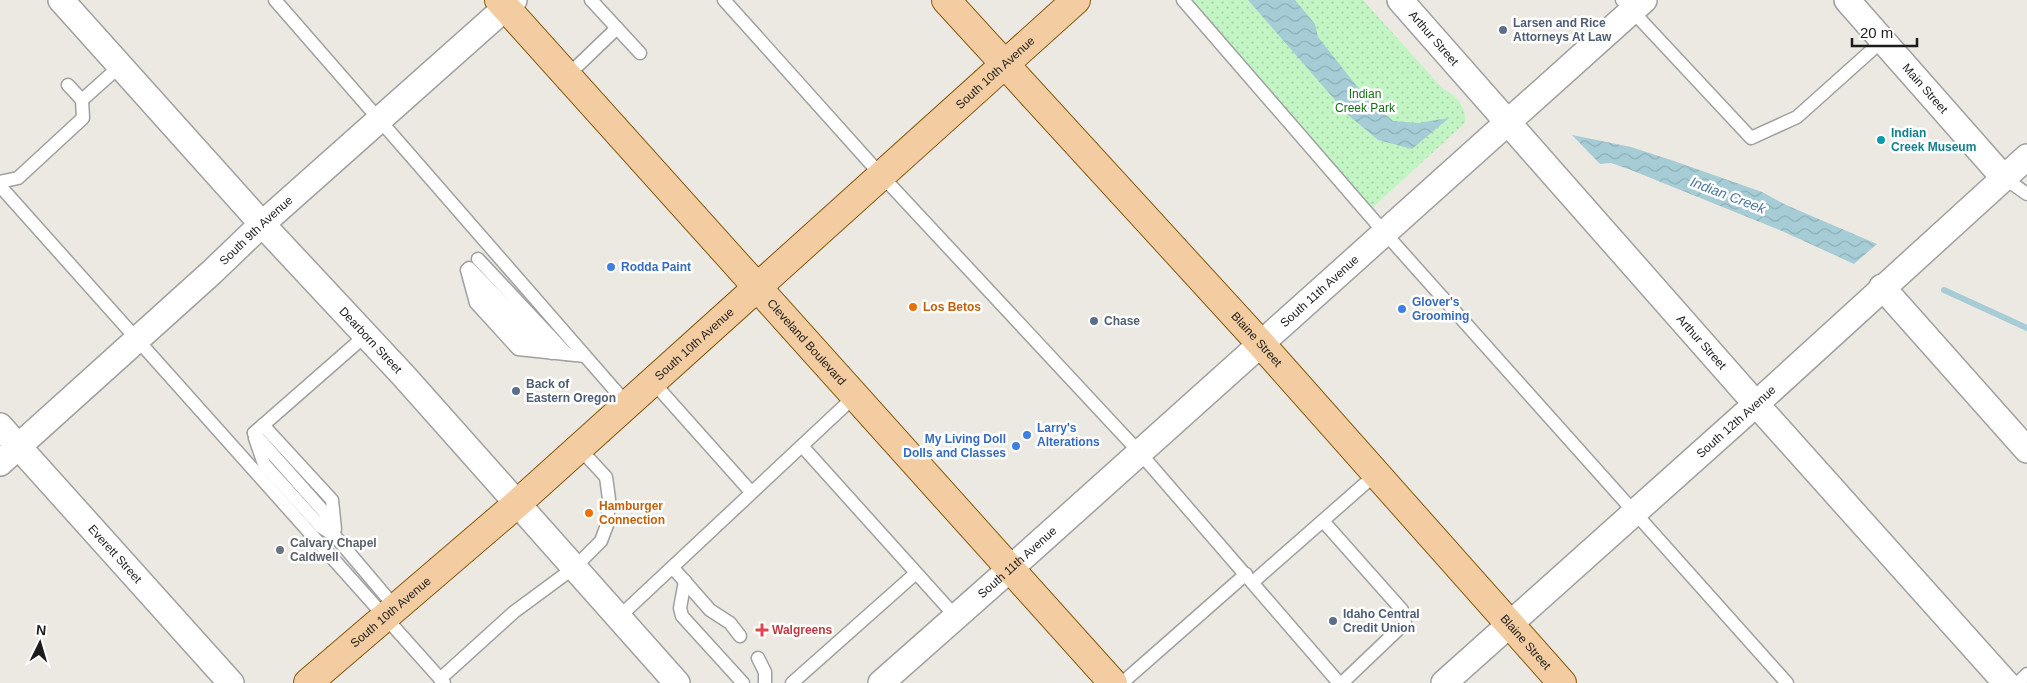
<svg xmlns="http://www.w3.org/2000/svg" width="2027" height="683" font-family="Helvetica,sans-serif">
<style>
.park{fill:url(#park-dots)}
.water{fill:url(#water-waves)}
.lines{fill:none;stroke-linecap:round;stroke-linejoin:round}
.stream{stroke:#a6cdd6;stroke-width:6}
.service-casing{stroke:#a0a0a0;stroke-width:15}
.minor-casing{stroke:#a0a0a0;stroke-width:28}
.primary-casing{stroke:#865a0d;stroke-width:30}
.service{stroke:#fff;stroke-width:12}
.minor{stroke:#fff;stroke-width:25}
.primary{stroke:#f3cda1;stroke-width:28}
.service-dot{fill:#5c6f8a;stroke:#fff;stroke-width:2}
.culture-dot{fill:#0f9aa8;stroke:#fff;stroke-width:2}
.shop-dot{fill:#3f7fe0;stroke:#fff;stroke-width:2}
.food-dot{fill:#e8710a;stroke:#fff;stroke-width:2}
.worship-dot{fill:#6b7280;stroke:#fff;stroke-width:2}
.health-dot{fill:#e0444e;stroke:#fff;stroke-width:2}
.labels{text-anchor:middle;stroke-width:5;stroke-linejoin:round;paint-order:stroke}
.service-label{font-size:12px;font-weight:bold;fill:#4e5e75;stroke:#fff;text-anchor:start}
.street-label{font-size:12px;fill:#1c1c1c;stroke:#fff}
.park-label{font-size:12px;fill:#156f19;stroke:#fff}
.culture-label{font-size:12px;font-weight:bold;fill:#0d838f;stroke:#fff;text-anchor:start}
.shop-label{font-size:12px;font-weight:bold;fill:#366cbe;stroke:#fff;text-anchor:start}
.food-label{font-size:12px;font-weight:bold;fill:#c56008;stroke:#fff;text-anchor:start}
.worship-label{font-size:12px;font-weight:bold;fill:#5b616d;stroke:#fff;text-anchor:start}
.health-label{font-size:12px;font-weight:bold;fill:#be3a42;stroke:#fff;text-anchor:start}
.water-label{font-size:14px;font-style:italic;fill:#4f789b;stroke:#fff}
</style>
<defs>
<pattern id="park-dots" width="8" height="8" patternUnits="userSpaceOnUse" patternTransform="scale(1.25)"><rect width="8" height="8" fill="#c2f4c4"/><path d="M2 2h.1M6 6h.1" fill="none" stroke="#a6d1a8" stroke-width="1.8" stroke-linecap="round"/></pattern>
<pattern id="water-waves" width="16" height="10" patternUnits="userSpaceOnUse" patternTransform="scale(1.25)"><rect width="16" height="10" fill="#a6cdd6"/><path d="M0 5q4-4 8 0t8 0" fill="none" stroke="#8eafb7"/></pattern>
</defs>
<rect width="100%" height="100%" fill="#ece9e2"/>
<!-- park -->
<path class="park" d="M1188,0H1363L1443,89C1456,94 1468,110 1465,123L1372,208Z"/>
<!-- water -->
<g class="water">
<polygon points="1248,0 1295,0 1315,24 1318,37 1367,99 1393,121 1418,123 1449,118 1412,149 1378,140 1348,115"/>
<polygon points="1572,135 1631,147 1674,161 1762,192 1786,205 1877,244 1854,264 1782,231 1631,170 1611,163 1600,164"/>
</g>
<g class="lines">
<!-- stream -->
<polyline class="stream" points="1944,290 2027,328"/>
<!-- service casing -->
<g class="service-casing">
<g id="service">
<polyline points="275,0 627,404"/>
<polyline points="591,0 640,53"/>
<polyline points="724,0 881,175 1140,453 1339,683"/>
<polyline points="1183,0 1384,232 1787,683"/>
<polyline points="1622,0 1751,138 1797,117 1883,40"/>
<polyline points="567,76 617,28"/>
<polyline points="82,100 120,66"/>
<polyline points="2003,177 2027,194"/>
<polyline points="0,182 18,178 83,118 82,100 68,85"/>
<polyline points="0,186 444,683"/>
<polyline points="478,259 567,354"/>
<polyline points="469,268 552,353"/>
<polyline points="467,270 476,303 518,349 585,356"/>
<polyline points="473,287 533,350"/>
<polyline points="652,381 751,492"/>
<polyline points="263,425 332,500 335,529"/>
<polyline points="254,433 324,512 335,536 395,607"/>
<polyline points="254,433 366,335"/>
<polyline points="255,438 264,464 321,527 335,536"/>
<polyline points="802,446 956,617"/>
<polyline points="1323,521 1402,610 1405,623 1342,683"/>
<polyline points="673,568 710,610 730,623 740,636"/>
<polyline points="685,581 680,608 682,616 743,683"/>
<polyline points="1253,582 1376,474"/>
<polyline points="619,617 855,396"/>
<polyline points="758,658 765,672 765,683"/>
<polyline points="440,679 514,612 575,567 601,541 607,525 609,499 606,477 579,448"/>
<polyline points="792,683 916,573"/>
<polyline points="1122,683 1246,574"/>
<polyline points="2018,683 2027,674"/>
</g>
</g>
<!-- minor casing -->
<g class="minor-casing">
<g id="minor">
<path id="s1" d="M61,0L262,224L403,375L677,683"/>
<path id="s2" d="M1400,0L1756,404L2006,683"/>
<path id="s3" d="M1847,0L2003,177"/>
<polyline points="1882,287 2027,450"/>
<path id="s4" d="M0,426L231,683"/>
<path id="s5" d="M0,463L212,272L262,224L514,0"/>
<path id="s6" d="M881,683L1010,569L1644,0"/>
<path id="s7" d="M1444,683L1756,404L2027,157"/>
</g>
</g>
<!-- primary casing -->
<g class="primary-casing">
<g id="primary">
<path id="s8" d="M499,0L1113,683"/>
<path id="s9" d="M946,0L1261,344L1562,683"/>
<path id="s10" d="M308,683L518,503L1076,0"/>
</g>
</g>
<!-- service -->
<use href="#service" class="service"/>
<!-- minor -->
<use href="#minor" class="minor"/>
<!-- primary -->
<use href="#primary" class="primary"/>
</g>
<!-- markers -->
<g class="service-dot">
<circle cx="1503" cy="30" r="5"/>
<circle cx="1094" cy="321" r="5"/>
<circle cx="516" cy="391" r="5"/>
<circle cx="1333" cy="621" r="5"/>
</g>
<circle class="culture-dot" cx="1881" cy="140" r="5"/>
<g class="shop-dot">
<circle cx="611" cy="267" r="5"/>
<circle cx="1402" cy="309" r="5"/>
<circle cx="1027" cy="435" r="5"/>
<circle cx="1016" cy="446" r="5"/>
</g>
<g class="food-dot">
<circle cx="913" cy="307" r="5"/>
<circle cx="589" cy="513" r="5"/>
</g>
<circle class="worship-dot" cx="280" cy="550" r="5"/>
<path class="health-dot" d="M759.5 622.5h5v5h5v5h-5v5h-5v-5h-5v-5h5z"/>
<g class="labels">
<!-- service labels -->
<g class="service-label">
<text x="1513" y="27">Larsen and Rice<tspan x="1513" dy="14">Attorneys At Law</tspan></text>
<text x="1104" y="325">Chase</text>
<text x="526" y="388">Back of<tspan x="526" dy="14">Eastern Oregon</tspan></text>
<text x="1343" y="618">Idaho Central<tspan x="1343" dy="14">Credit Union</tspan></text>
</g>
<!-- street labels -->
<g class="street-label">
<text dy="4" stroke="none"><textPath href="#s2" startOffset="51">Arthur Street</textPath></text>
<text dy="4" stroke="none"><textPath href="#s10" startOffset="919">South 10th Avenue</textPath></text>
<text dy="4" stroke="none"><textPath href="#s3" startOffset="118">Main Street</textPath></text>
<text dy="4" stroke="none"><textPath href="#s5" startOffset="346">South 9th Avenue</textPath></text>
<text dy="4" stroke="none"><textPath href="#s6" startOffset="588">South 11th Avenue</textPath></text>
<text dy="4" stroke="none"><textPath href="#s9" startOffset="460">Blaine Street</textPath></text>
<text dy="4" stroke="none"><textPath href="#s1" startOffset="460">Dearborn Street</textPath></text>
<text dy="4" stroke="none"><textPath href="#s8" startOffset="460">Cleveland Boulevard</textPath></text>
<text dy="4" stroke="none"><textPath href="#s10" startOffset="514">South 10th Avenue</textPath></text>
<text dy="4" stroke="none"><textPath href="#s2" startOffset="456">Arthur Street</textPath></text>
<text dy="4" stroke="none"><textPath href="#s7" startOffset="392">South 12th Avenue</textPath></text>
<text dy="4" stroke="none"><textPath href="#s4" startOffset="172">Everett Street</textPath></text>
<text dy="4" stroke="none"><textPath href="#s6" startOffset="182">South 11th Avenue</textPath></text>
<text dy="4" stroke="none"><textPath href="#s10" startOffset="109">South 10th Avenue</textPath></text>
<text dy="4" stroke="none"><textPath href="#s9" startOffset="865">Blaine Street</textPath></text>
</g>
<!-- park labels -->
<g class="park-label">
<text x="1365" y="98">Indian<tspan x="1365" dy="14">Creek Park</tspan></text>
</g>
<!-- culture labels -->
<g class="culture-label">
<text x="1891" y="137">Indian<tspan x="1891" dy="14">Creek Museum</tspan></text>
</g>
<!-- shop labels -->
<g class="shop-label">
<text x="621" y="271">Rodda Paint</text>
<text x="1412" y="306">Glover's<tspan x="1412" dy="14">Grooming</tspan></text>
<text x="1037" y="432">Larry's<tspan x="1037" dy="14">Alterations</tspan></text>
<text x="1006" y="443" text-anchor="end">My Living Doll<tspan x="1006" dy="14">Dolls and Classes</tspan></text>
</g>
<!-- food labels -->
<g class="food-label">
<text x="923" y="311">Los Betos</text>
<text x="599" y="510">Hamburger<tspan x="599" dy="14">Connection</tspan></text>
</g>
<!-- worship labels -->
<g class="worship-label">
<text x="290" y="547">Calvary Chapel<tspan x="290" dy="14">Caldwell</tspan></text>
</g>
<!-- health labels -->
<g class="health-label">
<text x="772" y="634">Walgreens</text>
</g>
<!-- water labels -->
<g class="water-label">
<text transform="translate(1728 195) rotate(21)" y="5">Indian Creek</text>
</g>
</g>
<!-- north arrow -->
<g transform="translate(40 643) rotate(5)" stroke="#ffffff" stroke-width="4" paint-order="stroke">
<path d="M0-4L9 19L0 12L-9 19Z" fill="#1c1c1c"/>
<text y="-8" font-size="14" font-weight="bold" text-anchor="middle" fill="#1c1c1c">N</text>
</g>
<!-- scale -->
<path d="M1852 38v8h65v-8" fill="none" stroke="#1c1c1c" stroke-width="2.5"/>
<text x="1860" y="38" font-size="15" fill="#1c1c1c" stroke="#ffffff" stroke-width="4" paint-order="stroke">20 m</text>
</svg>
